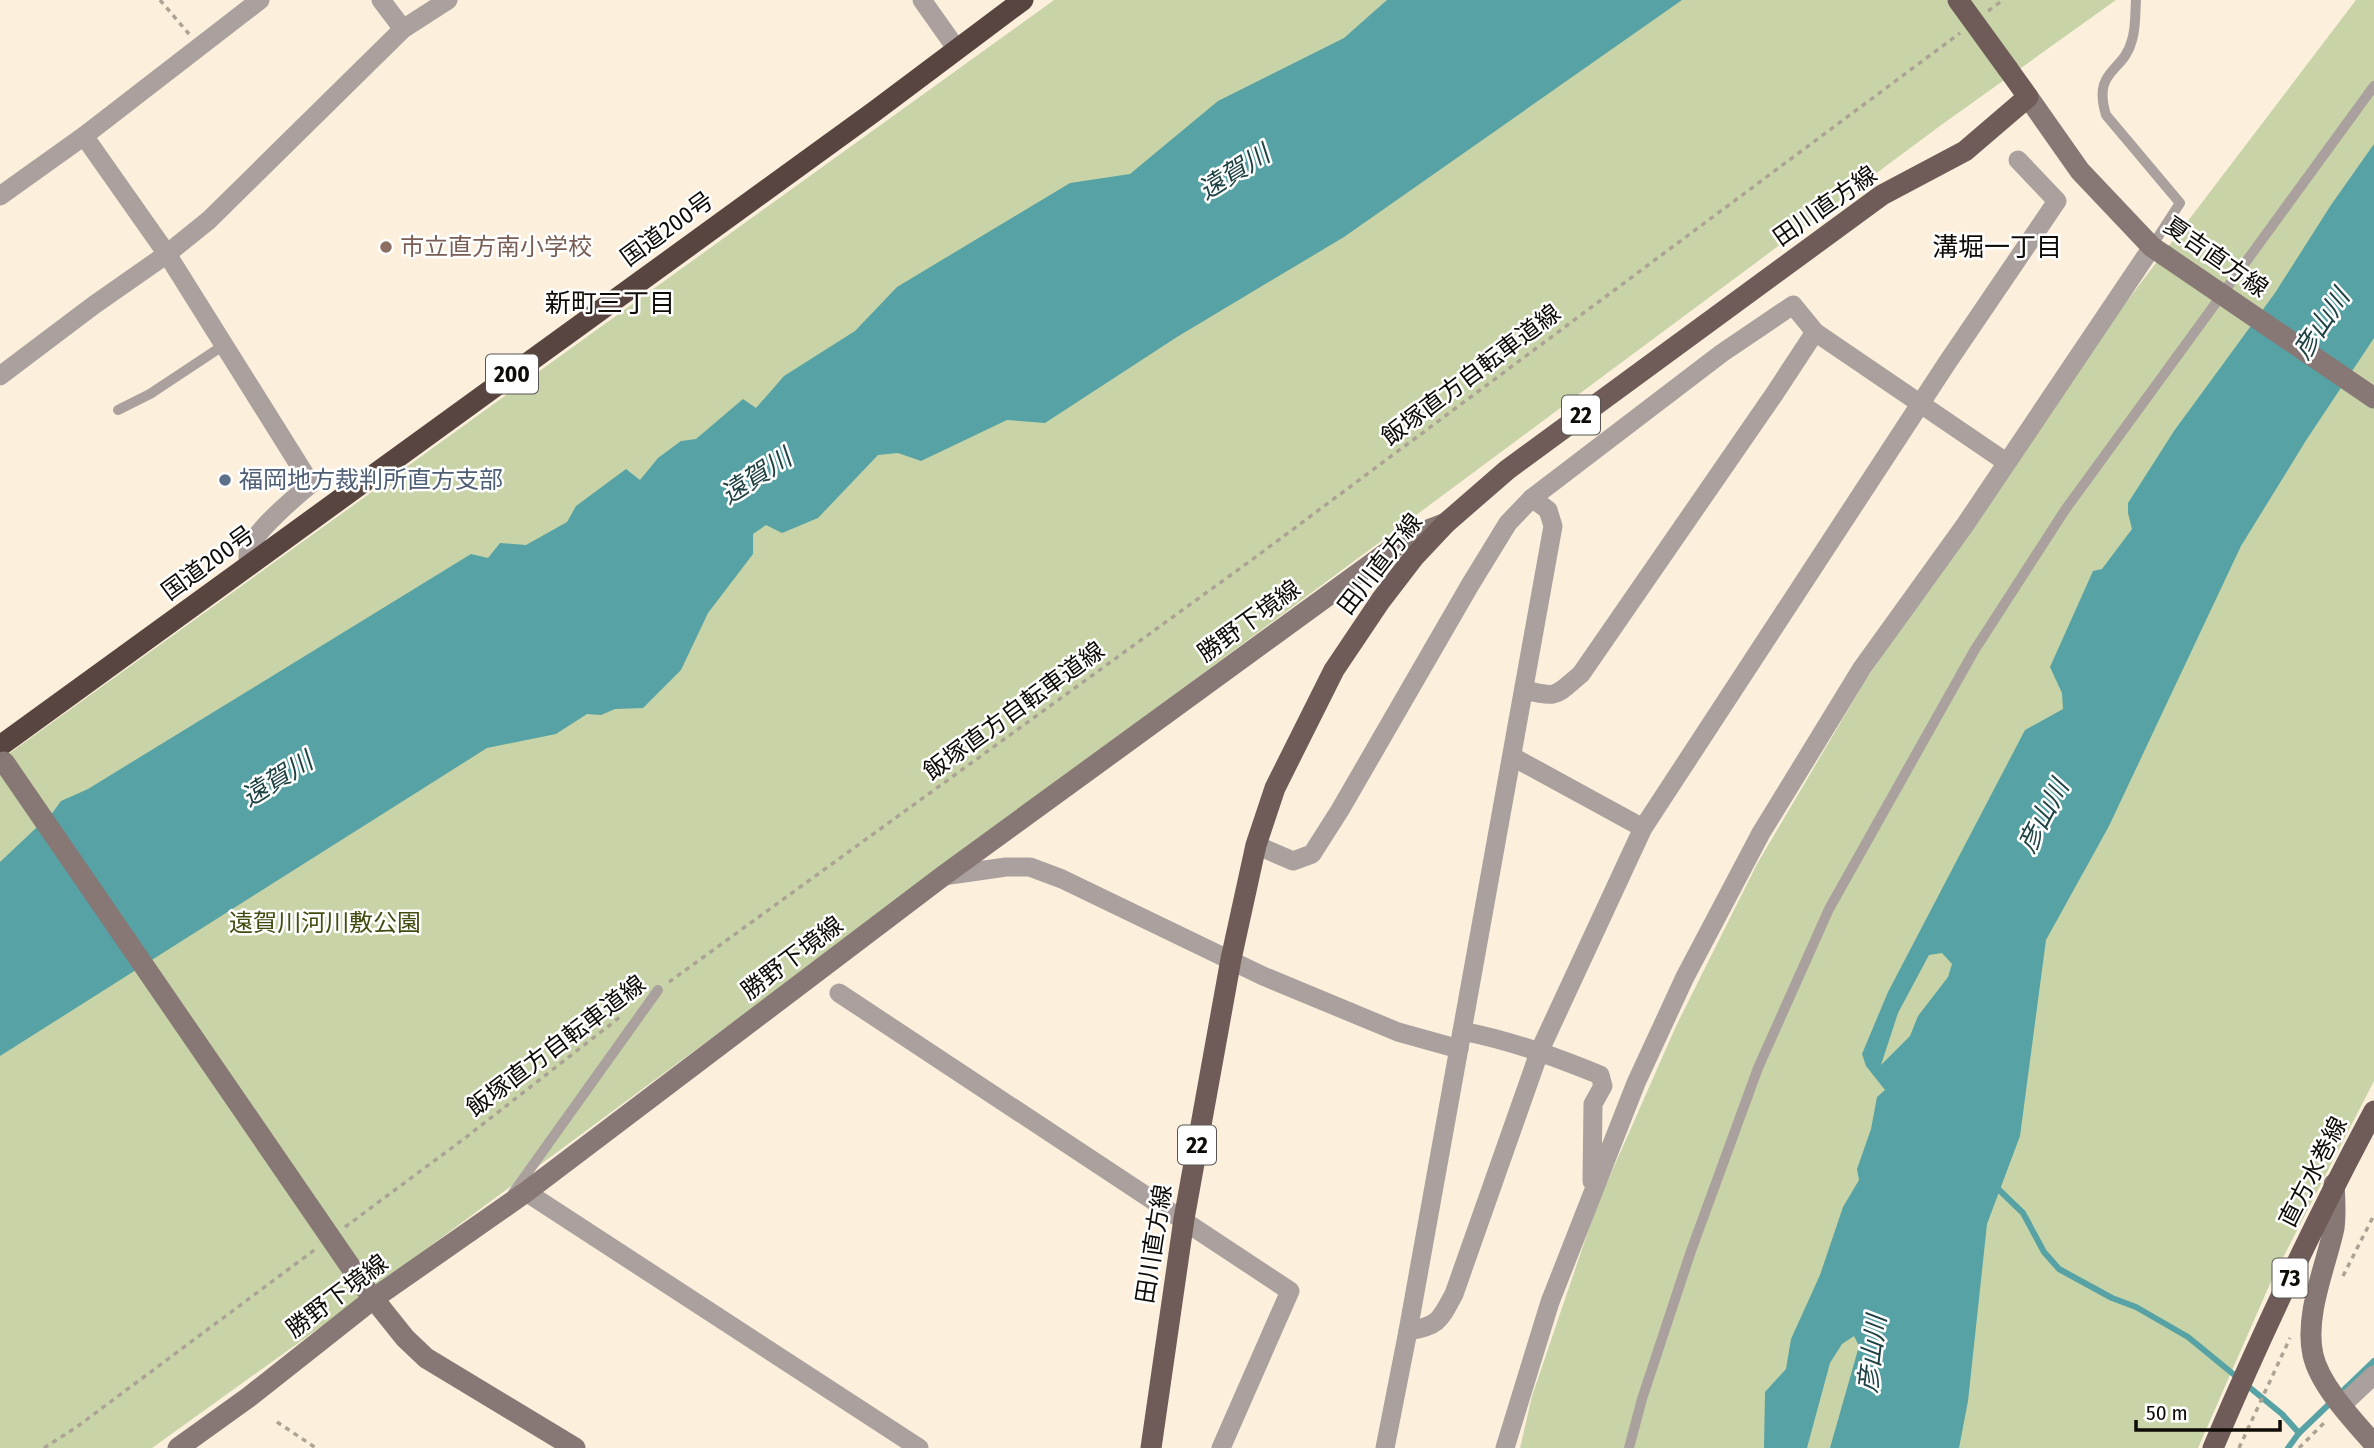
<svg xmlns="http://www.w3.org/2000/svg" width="2374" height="1448" font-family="'Fira Sans Condensed','Noto Sans JP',sans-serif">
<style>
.green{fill:#c8d4a8}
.water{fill:#57a2a4;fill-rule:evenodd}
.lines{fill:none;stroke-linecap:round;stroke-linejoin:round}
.stream{stroke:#57a2a4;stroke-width:6}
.path{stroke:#aca394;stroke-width:3.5;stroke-dasharray:5 5;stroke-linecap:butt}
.lane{stroke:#aaa09d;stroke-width:10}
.street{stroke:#aaa09d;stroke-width:19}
.secondary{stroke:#887875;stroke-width:21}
.primary{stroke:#6f5c58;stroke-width:21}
.highway{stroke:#594540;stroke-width:21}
.secondary-bridge{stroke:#887875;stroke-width:21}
.primary-bridge{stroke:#6f5c58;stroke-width:21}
.education-dot{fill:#8d6e63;stroke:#fff;stroke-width:2.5}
.service-dot{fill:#5c6f8a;stroke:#fff;stroke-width:2.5}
.labels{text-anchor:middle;stroke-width:5;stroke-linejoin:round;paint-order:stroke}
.shield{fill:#fff;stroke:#575451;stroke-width:2}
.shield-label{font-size:23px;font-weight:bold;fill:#0f0b06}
.street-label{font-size:24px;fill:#0f0b06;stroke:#fff}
.education-label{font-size:24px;fill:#785e54;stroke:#fff;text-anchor:start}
.service-label{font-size:24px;fill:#4e5e75;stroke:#fff;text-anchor:start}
.park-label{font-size:24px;fill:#414d10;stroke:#fff}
.water-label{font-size:26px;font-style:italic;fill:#1e4243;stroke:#fff}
.neighbourhood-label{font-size:26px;fill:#0f0b06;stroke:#fff}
</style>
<rect width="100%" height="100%" fill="#fcf0dd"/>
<!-- green -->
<g class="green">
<polygon points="1054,0 2116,0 1944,123 809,966 333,1318 152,1448 0,1448 0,760"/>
<polygon points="2356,0 2374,0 2374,1081 2273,1277 2198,1448 1520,1448 1532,1396 1597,1205 1677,1024 1757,864 1865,681 2108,326"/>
</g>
<!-- water -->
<g class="water">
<polygon points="1387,0 1682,0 1344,237 1177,337 1045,423 1007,420 921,461 898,453 878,455 818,518 782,533 766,525 753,534 753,554 708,613 681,670 643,708 615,709 601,715 587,714 556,734 487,748 0,1056 0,862 53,812 61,801 88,789 471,554 488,558 500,543 526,545 567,522 576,506 626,469 640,480 658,458 681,441 696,439 743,399 756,408 784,376 855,331 897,287 1070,183 1130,174 1218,101 1344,38"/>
<path d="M2374,144V338L2305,442L2241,546L2109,826L2046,940L2020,1136L1987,1224L1968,1401L1959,1448H1830L1859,1346L1854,1336L1842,1344L1830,1363L1807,1448H1764L1765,1392L1786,1369L1791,1339L1820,1275L1843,1207L1859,1180L1857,1169L1871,1129L1877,1097L1885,1090L1866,1066L1862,1054L1888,992L2025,730L2063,709L2062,693L2050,667L2093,571L2102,569L2132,529L2128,513V503L2174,431L2275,293L2331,205ZM1942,953L1952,964L1948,977L1918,1016L1910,1036L1881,1065L1898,1013L1929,955Z"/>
</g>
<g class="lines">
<!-- stream -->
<g class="stream">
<polyline points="1994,1185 2023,1213 2044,1252 2059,1269 2112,1298 2136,1307 2188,1337 2282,1414 2299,1433"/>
<polyline points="2288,1448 2299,1433 2374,1361"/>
</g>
<!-- path -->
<g class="path">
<polyline points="160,0 189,34"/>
<polyline points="1988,11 2003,0"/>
<polyline points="669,982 1257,556 1960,33"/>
<polyline points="345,1227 465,1138 620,1017"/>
<polyline points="2343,1276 2374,1215"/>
<polyline points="277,1422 316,1448"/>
<polyline points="44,1448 78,1426 317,1248"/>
<polyline points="2239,1448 2290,1338"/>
<polyline points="2299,1448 2327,1420"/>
</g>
<!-- lane -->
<g class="lane">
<path d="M2136,0C2135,13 2136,28 2132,40C2124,73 2092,69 2106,115L2180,203L2152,246"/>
<polyline points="118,410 150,394 224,345"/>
<polyline points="513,1193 658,990"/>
<polyline points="1629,1448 1642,1399 1691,1251 1758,1068 1829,909 1974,651 2065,510 2374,86"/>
</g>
<!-- street -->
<g class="street">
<polyline points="381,0 403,29"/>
<polyline points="922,0 956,48"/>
<path d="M84,136L167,254L311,484C295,497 255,531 249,549C247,555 248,560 249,566"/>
<polyline points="0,196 84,136 260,0"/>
<polyline points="0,376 94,305 167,254 209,220 403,29 448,0"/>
<path d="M1525,690C1558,699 1556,695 1581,674L1775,393L1815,332L2006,462"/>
<polyline points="1513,757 1643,828"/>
<polyline points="1256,845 1293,861 1312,854 1340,810 1470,585 1508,523 1532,498 1722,353 1793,305 1815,332"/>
<polyline points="943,876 1006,867 1030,867 1062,879 1263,976 1398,1032 1459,1049"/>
<polyline points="839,993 1290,1291 1221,1448"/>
<path d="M1462,1031C1512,1041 1553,1056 1600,1075L1603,1086L1593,1104L1592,1181"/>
<polyline points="526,1192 919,1448"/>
<path d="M1408,1331C1439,1326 1440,1320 1454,1294L1540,1050L1643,828L1947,363L2057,201L2018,160"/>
<polyline points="2342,1405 2374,1375"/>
<polyline points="1385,1448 1408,1331 1553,526 1548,510 1532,498"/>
<polyline points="1505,1448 1550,1302 1636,1083 1685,977 1761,833 1862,668 1965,525 2152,247"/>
</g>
<!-- secondary -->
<g class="secondary">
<polyline points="2028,97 2080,171 2152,247 2164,255"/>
<path d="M2334,1184C2335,1199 2336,1213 2334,1228C2326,1266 2304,1315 2313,1355C2320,1386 2354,1421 2374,1444"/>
<polyline points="365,1288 405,1338 426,1358 575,1448"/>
<polyline points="178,1448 249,1397 373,1299 526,1192 943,876 1407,538 1446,523"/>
</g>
<!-- primary -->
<g class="primary">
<polyline points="1151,1448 1184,1219 1231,959 1256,845 1275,788 1334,670 1381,600 1414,557 1446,523 1507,470 1882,195 1965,151 2028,97 2008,69"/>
<path d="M2213,1448C2262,1333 2315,1221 2374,1111"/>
</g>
<!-- highway -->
<polyline class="highway" points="0,746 875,111 1023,0"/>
<!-- secondary-bridge -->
<g class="secondary-bridge">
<polyline points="2164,255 2374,398"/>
<polyline points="4,762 361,1282"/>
</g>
<!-- primary-bridge -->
<polyline class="primary-bridge" points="1958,0 2008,69"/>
</g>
<!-- markers -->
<circle class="education-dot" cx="386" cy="247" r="7"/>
<circle class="service-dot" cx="225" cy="480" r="7"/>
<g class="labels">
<!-- shield labels -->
<g class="shield">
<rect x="486" y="354.5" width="52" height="39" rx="5"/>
<rect x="1562" y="395.5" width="38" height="39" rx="5"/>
<rect x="1178" y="1125.5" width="38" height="39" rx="5"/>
<rect x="2272.5" y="1258.5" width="35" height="39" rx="5"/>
</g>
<g class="shield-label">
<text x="512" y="382">200</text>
<text x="1581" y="423">22</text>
<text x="1197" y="1153">22</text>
<text x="2290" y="1286">73</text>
</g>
<!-- street labels -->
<g class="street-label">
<text transform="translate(1825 206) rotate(-35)" y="8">田川直方線</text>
<text transform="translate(667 229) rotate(-36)" y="8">国道200号</text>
<text transform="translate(2216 257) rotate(35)" y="8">夏吉直方線</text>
<text transform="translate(1471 375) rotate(-37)" y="8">飯塚直方自転車道線</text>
<text transform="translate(208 563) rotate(-36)" y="8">国道200号</text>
<text transform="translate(1380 564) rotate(-52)" y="8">田川直方線</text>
<text transform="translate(1249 621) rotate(-36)" y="8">勝野下境線</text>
<text transform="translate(1014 711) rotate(-36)" y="8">飯塚直方自転車道線</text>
<text transform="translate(792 958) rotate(-37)" y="8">勝野下境線</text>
<text transform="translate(556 1046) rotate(-37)" y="8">飯塚直方自転車道線</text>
<text transform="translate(2313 1172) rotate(-63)" y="8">直方水巻線</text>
<text transform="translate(1154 1244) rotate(-81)" y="8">田川直方線</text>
<text transform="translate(337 1296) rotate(-37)" y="8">勝野下境線</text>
</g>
<!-- education labels -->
<g class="education-label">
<text x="400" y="255">市立直方南小学校</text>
</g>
<!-- service labels -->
<g class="service-label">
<text x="239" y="488">福岡地方裁判所直方支部</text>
</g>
<!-- park labels -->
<g class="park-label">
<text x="325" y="931">遠賀川河川敷公園</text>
</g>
<!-- water labels -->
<g class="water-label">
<text transform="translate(1234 172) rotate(-32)" y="9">遠賀川</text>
<text transform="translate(2321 324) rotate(-56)" y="9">彦山川</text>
<text transform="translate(756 476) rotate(-33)" y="9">遠賀川</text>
<text transform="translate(277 779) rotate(-32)" y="9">遠賀川</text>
<text transform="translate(2043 816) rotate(-62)" y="9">彦山川</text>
<text transform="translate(1872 1354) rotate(-83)" y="9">彦山川</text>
</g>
<!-- neighbourhood labels -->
<g class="neighbourhood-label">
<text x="1997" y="256">溝堀一丁目</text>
<text x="610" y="312">新町三丁目</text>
</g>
</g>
<!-- scale -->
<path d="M2136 1420v10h144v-10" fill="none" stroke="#0f0b06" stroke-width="3.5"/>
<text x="2146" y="1420" font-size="21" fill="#0f0b06" stroke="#ffffff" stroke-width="5" paint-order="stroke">50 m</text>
</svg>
